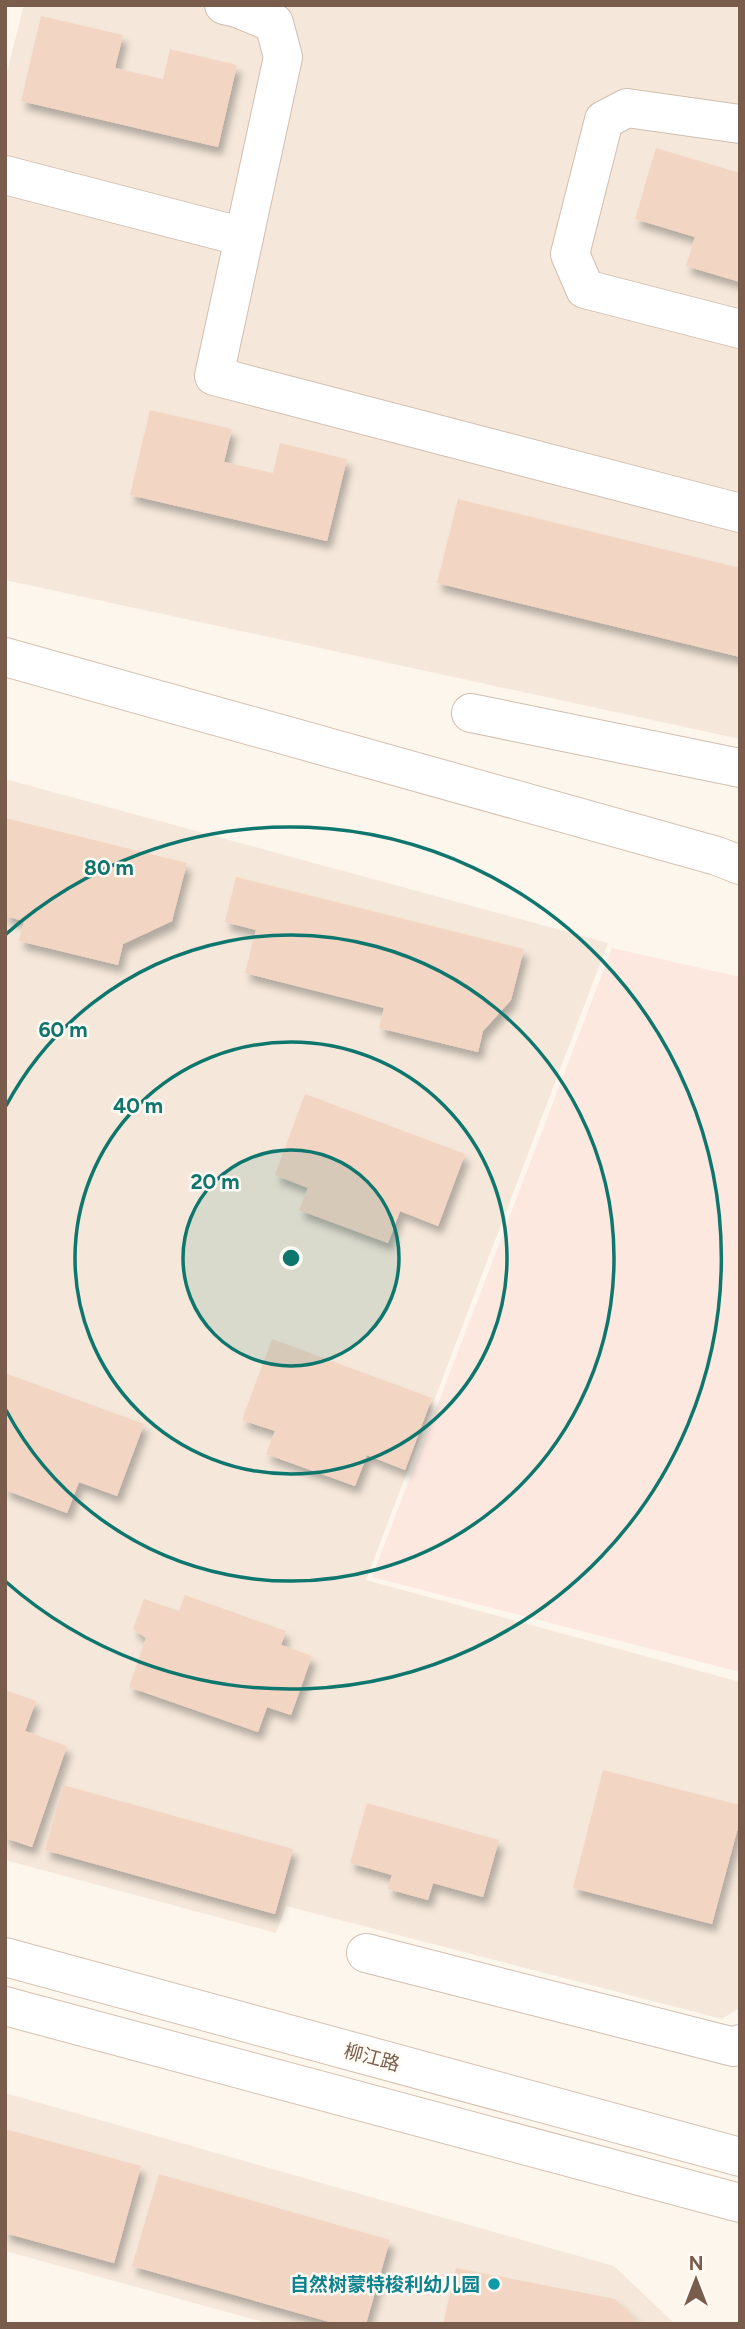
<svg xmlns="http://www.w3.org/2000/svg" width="745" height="2329" font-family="Figtree,'Noto Sans SC',sans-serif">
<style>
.residential{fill:#f5e8da}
.commercial{fill:#fde8e0}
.building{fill:#f3d5c3;filter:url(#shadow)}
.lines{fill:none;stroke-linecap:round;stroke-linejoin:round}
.street-casing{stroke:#d1beb0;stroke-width:40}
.secondary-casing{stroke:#d6c0b0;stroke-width:40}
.street{stroke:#fff;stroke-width:38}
.secondary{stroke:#fff;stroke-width:38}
.ring{fill:none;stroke:#0f766e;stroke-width:3.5}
.culture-dot{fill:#0f9aa8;stroke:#fffaf3;stroke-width:2.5}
.labels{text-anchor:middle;stroke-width:5;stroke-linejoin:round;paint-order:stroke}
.street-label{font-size:19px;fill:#7a5c4d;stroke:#fffaf3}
.culture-label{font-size:19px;font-weight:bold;fill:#0d838f;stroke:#fffaf3;text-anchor:end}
.centre{fill:#0f766e;stroke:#fffaf3;stroke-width:3.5}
.ring-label{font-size:21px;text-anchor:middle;font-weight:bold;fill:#0f766e;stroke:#fffaf3;stroke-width:5;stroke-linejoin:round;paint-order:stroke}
</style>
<defs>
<filter id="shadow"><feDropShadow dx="4.5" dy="8" stdDeviation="3.5" flood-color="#0004"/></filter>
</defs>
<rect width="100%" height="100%" fill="#fdf6ec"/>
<!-- residential -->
<g class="residential">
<polygon points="24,5 740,5 740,739 5,580 5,80"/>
<polygon points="5,779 608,943 366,1580 740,1682 740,2007 722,2019 286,1906 276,1933 5,1860"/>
<polygon points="5,2093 614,2266 675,2324 271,2324 5,2251"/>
</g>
<!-- commercial -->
<polygon class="commercial" points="612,948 740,977 740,1672 372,1577"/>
<!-- building -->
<g class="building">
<polygon points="41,16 123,35 115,68 163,79 170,49 237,65 218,147 21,101"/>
<polygon points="656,148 740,173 740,282 686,266 695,237 635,219"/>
<polygon points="150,410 232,429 224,462 273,473 280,443 347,459 327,541 130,495"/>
<polygon points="458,499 740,568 740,657 437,583"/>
<polygon points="5,818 187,863 172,921 123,944 118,965 19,941 24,921 5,916"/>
<polygon points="236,877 524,949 511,1000 483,1031 478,1052 379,1028 384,1008 245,973 256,930 225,922"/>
<polygon points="305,1094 465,1154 438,1226 400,1211 388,1243 299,1210 308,1188 275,1175"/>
<polygon points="272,1339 432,1398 405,1470 367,1455 355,1486 266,1454 275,1431 242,1420"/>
<polygon points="5,1373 144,1424 117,1496 79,1482 67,1513 5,1490"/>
<polygon points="185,1595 286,1631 281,1645 312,1656 291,1715 267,1707 258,1732 129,1687 146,1638 133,1629 144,1599 179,1611"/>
<polygon points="5,1690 36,1701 25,1731 67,1746 32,1847 5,1838"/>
<polygon points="603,1770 740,1805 740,1820 712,1924 573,1888"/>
<polygon points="63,1785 293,1849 275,1914 45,1850"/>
<polygon points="367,1803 499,1840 483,1897 433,1883 428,1900 388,1889 392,1875 350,1863"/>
<polygon points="5,2129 141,2166 114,2263 5,2233"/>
<polygon points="159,2174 390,2240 366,2324 337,2324 132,2266"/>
<polygon points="456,2268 615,2299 640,2324 443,2324"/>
</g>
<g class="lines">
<!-- street casing -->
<g class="street-casing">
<g id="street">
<polyline points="224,5 237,8 274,23 283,57 214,376 740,513"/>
<polyline points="740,124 627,108 604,120 570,254 585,289 740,329"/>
<polyline points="5,175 244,237"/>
<polyline points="471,713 740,768"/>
<polyline points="366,1953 734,2047 740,2044"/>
</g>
</g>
<!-- secondary casing -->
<g class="secondary-casing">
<g id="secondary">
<polyline points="5,657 717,856 740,865"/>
<polyline points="5,1957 740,2157"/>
<polyline points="5,2006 740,2203"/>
</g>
</g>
<!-- street -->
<use href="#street" class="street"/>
<!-- secondary -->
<use href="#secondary" class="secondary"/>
</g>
<!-- distance rings -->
<circle cx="291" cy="1258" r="108" fill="#0f766e" fill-opacity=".12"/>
<g class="ring">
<circle cx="291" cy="1258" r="108"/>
<circle cx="291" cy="1258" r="216"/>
<path d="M6 1106A323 323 0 1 1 6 1410"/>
<path d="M5 935A431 431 0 1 1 5 1581"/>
</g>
<!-- markers -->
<circle class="culture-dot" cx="494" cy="2284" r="7"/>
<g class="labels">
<!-- street labels -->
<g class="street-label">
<text transform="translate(372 2057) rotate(15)" y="7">柳江路</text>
</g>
<!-- culture labels -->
<g class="culture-label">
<text x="480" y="2291">自然树蒙特梭利幼儿园</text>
</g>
</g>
<circle cx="291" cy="1258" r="10" class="centre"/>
<g class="ring-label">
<text x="109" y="875">80 m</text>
<text x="63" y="1037">60 m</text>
<text x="138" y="1113">40 m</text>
<text x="215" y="1189">20 m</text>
</g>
<!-- border -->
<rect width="745" height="2329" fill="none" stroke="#7a5c4d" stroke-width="14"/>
<!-- north arrow -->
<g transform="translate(696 2280)" stroke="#fffaf3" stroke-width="5" paint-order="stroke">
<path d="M0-5L12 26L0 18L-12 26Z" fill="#7a5c4d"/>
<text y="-10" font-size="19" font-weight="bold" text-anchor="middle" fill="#7a5c4d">N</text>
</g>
</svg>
